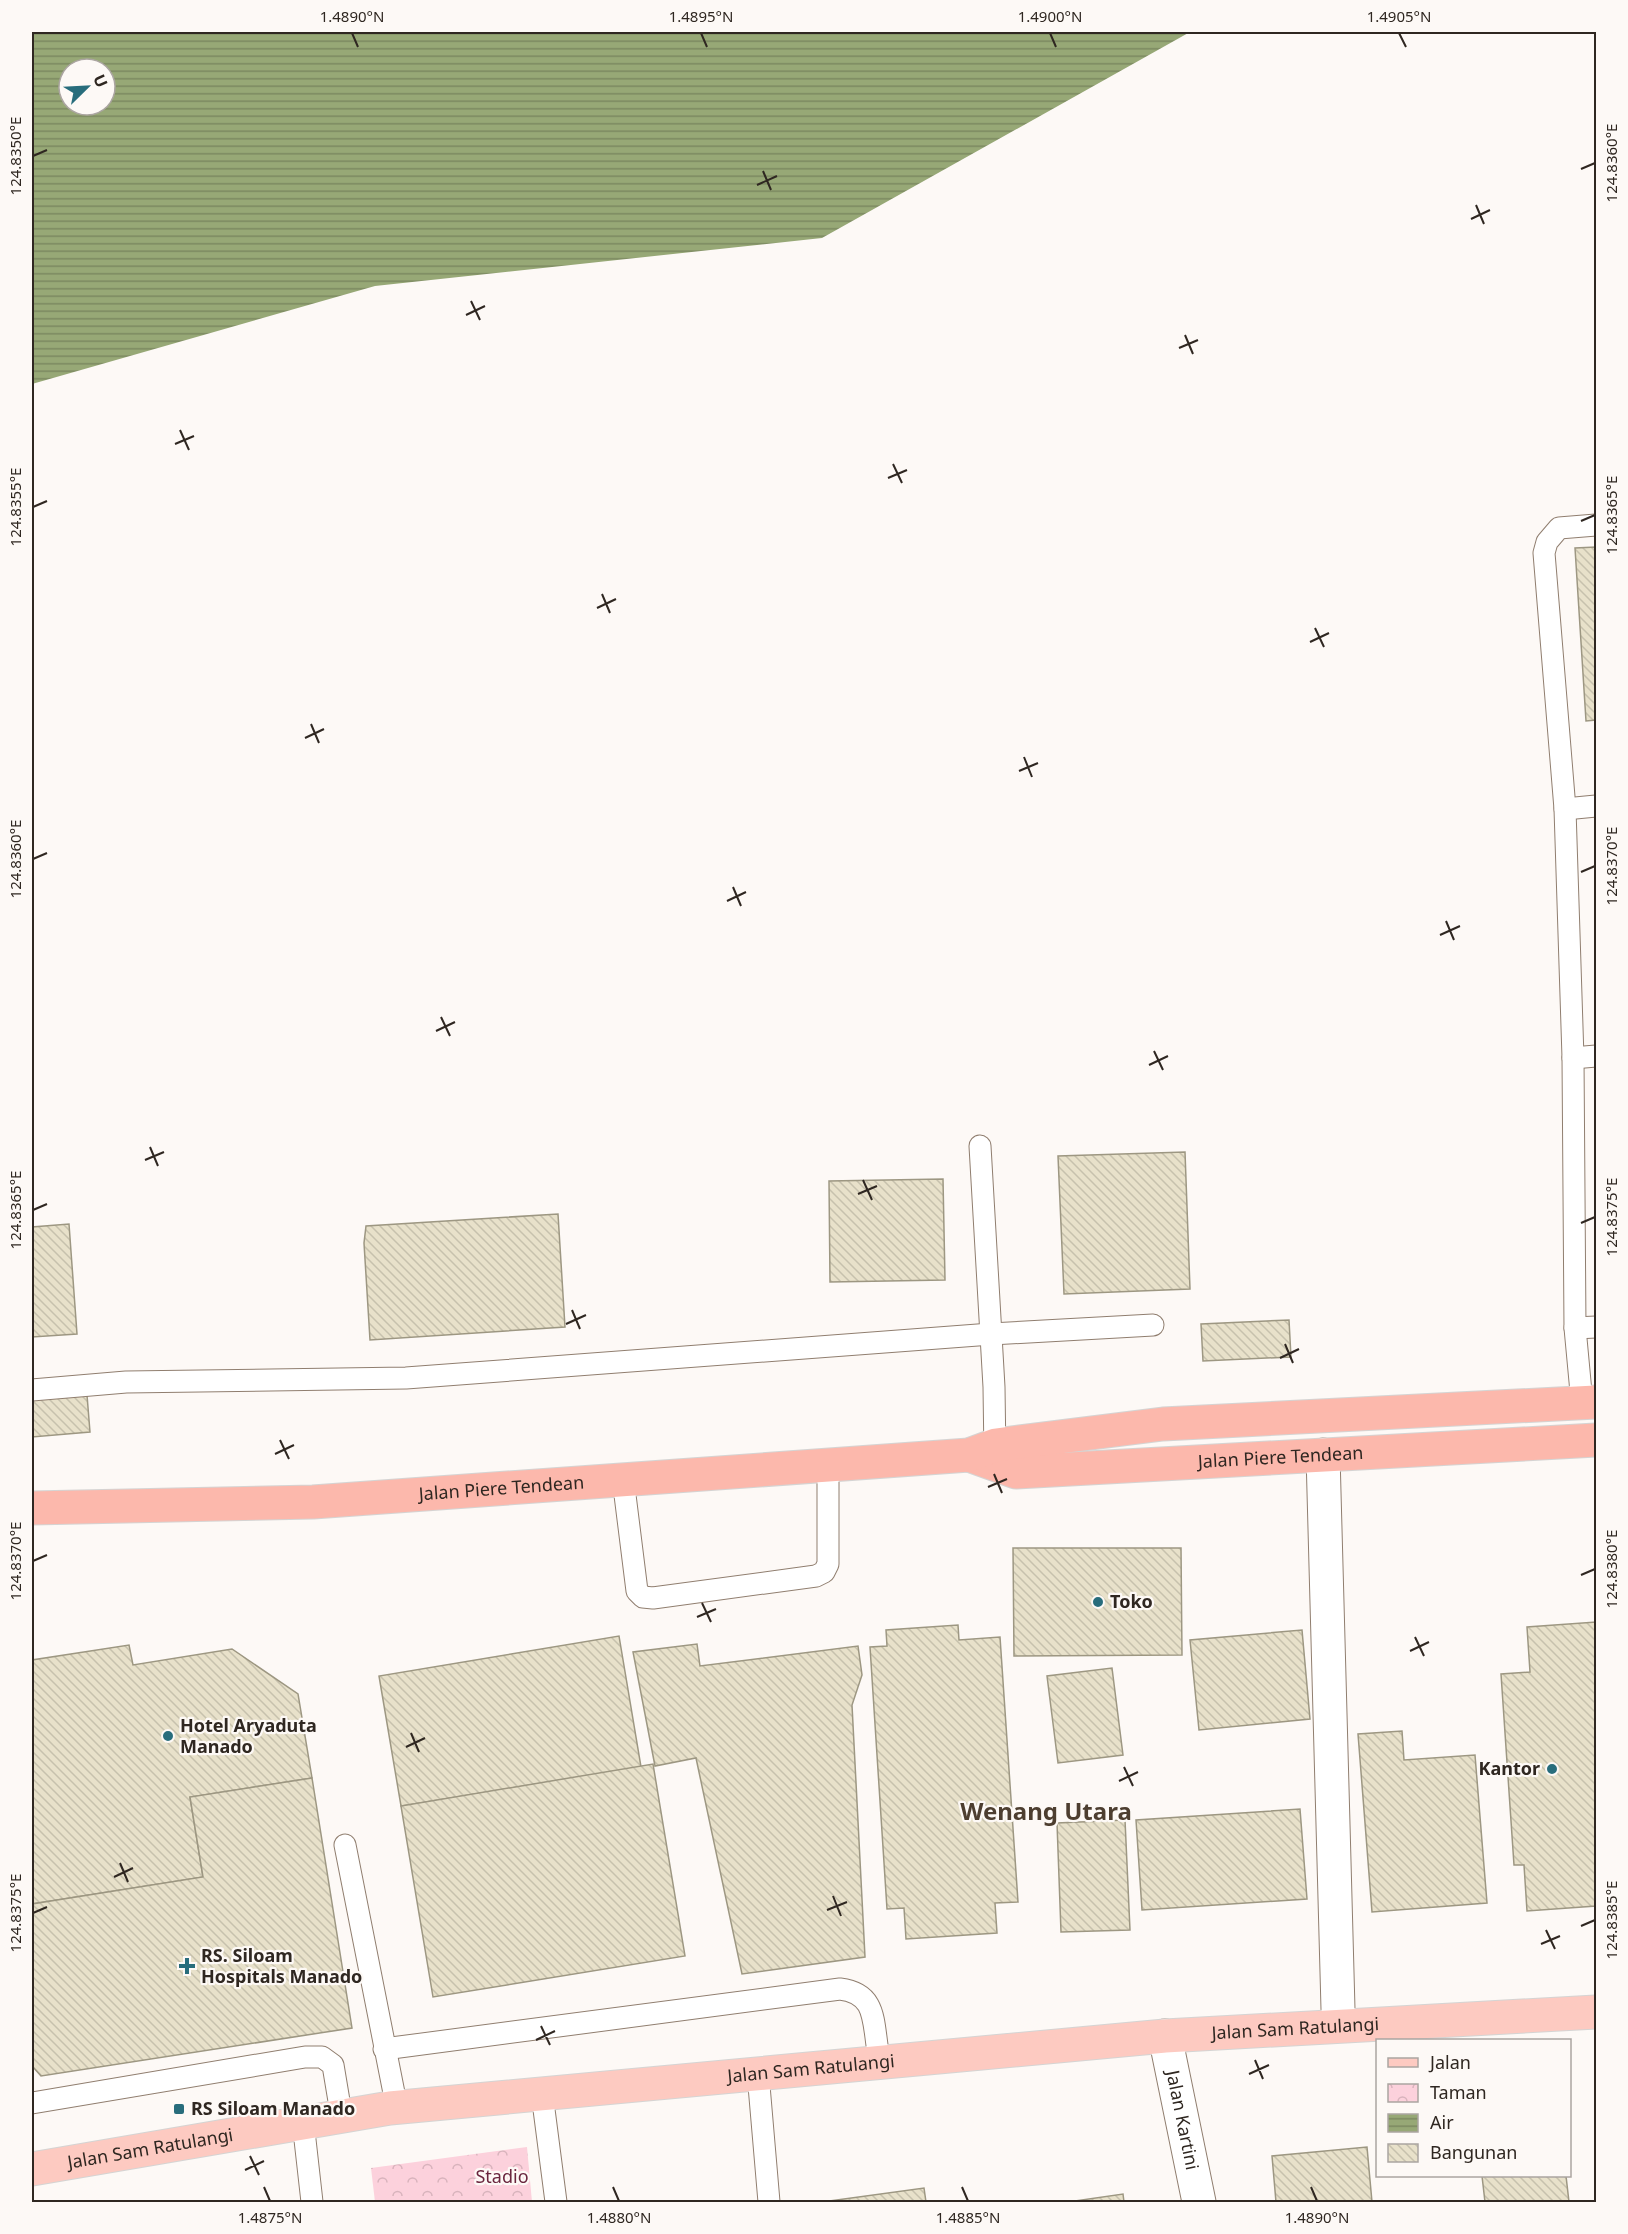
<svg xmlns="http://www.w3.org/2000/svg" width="1628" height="2234" font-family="'Noto Sans',sans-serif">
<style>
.park{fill:url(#park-crowns)}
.water{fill:url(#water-rules);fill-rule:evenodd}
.building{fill:url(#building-back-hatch);stroke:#9d9782;stroke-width:1.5}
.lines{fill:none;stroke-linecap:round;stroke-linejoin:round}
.service-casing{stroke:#907e6f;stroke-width:23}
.minor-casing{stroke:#907e6f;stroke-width:35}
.primary-casing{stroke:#d5d4d3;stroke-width:35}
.trunk-casing{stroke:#d5d4d3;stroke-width:35}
.service{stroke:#fff;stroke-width:21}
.minor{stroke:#fff;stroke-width:33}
.primary{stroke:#fdcac1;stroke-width:33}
.trunk{stroke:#fcb8ac;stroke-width:33}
.ticks{fill:none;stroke:#2f2721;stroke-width:2}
.poi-dot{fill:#286d7c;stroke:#fdf9f6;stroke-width:2}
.labels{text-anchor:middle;stroke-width:4.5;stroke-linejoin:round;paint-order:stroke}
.street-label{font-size:18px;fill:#2f2721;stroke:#fdf9f6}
.poi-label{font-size:18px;font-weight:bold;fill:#2f2721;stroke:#fdf9f6;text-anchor:start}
.park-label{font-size:18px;fill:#6a253e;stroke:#fdf9f6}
.district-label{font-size:24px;font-weight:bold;fill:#4d3e30;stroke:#fdf9f6}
.neatline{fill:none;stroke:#2f2721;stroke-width:2}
.ticks-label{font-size:15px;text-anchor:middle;fill:#2f2721}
</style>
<defs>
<pattern id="park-crowns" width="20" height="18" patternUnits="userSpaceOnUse" patternTransform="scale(1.5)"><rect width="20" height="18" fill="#fcd1dc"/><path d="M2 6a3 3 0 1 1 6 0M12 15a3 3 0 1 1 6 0" fill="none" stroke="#d8b3bc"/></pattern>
<pattern id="water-rules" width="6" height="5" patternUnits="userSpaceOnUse" patternTransform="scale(1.5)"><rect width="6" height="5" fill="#97a876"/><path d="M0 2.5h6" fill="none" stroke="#7c8960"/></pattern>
<pattern id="building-back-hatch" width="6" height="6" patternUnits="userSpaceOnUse" patternTransform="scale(1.5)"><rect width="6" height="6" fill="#e8e1ca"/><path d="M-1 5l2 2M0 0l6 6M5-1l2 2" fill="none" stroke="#c7c1ad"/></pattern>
</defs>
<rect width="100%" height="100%" fill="#fdf9f6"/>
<!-- park -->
<polygon class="park" points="527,2147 532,2202 375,2202 371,2168"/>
<!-- water -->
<path class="water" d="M32,32H1190L822,238L375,286L32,384ZM69,69H105V105H69Z"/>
<!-- building -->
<g class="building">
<polygon points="1596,547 1596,720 1586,721 1575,548"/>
<polygon points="1185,1152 1190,1289 1064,1294 1058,1156"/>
<polygon points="943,1179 945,1280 830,1282 829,1181"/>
<polygon points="558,1214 565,1327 370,1340 364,1243 366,1226"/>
<polygon points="69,1224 77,1334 32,1337 32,1227"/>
<polygon points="1289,1320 1291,1357 1203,1361 1201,1324"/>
<polygon points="87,1395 90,1432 32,1437 32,1399"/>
<polygon points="1013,1548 1181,1548 1182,1655 1014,1656"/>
<polygon points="1596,1622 1596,1906 1527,1911 1524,1865 1514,1865 1501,1674 1530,1672 1527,1627"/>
<polygon points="958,1625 959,1640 1000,1637 1018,1902 995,1903 997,1933 906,1939 904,1908 887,1909 870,1647 887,1646 886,1630"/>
<polygon points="1302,1630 1310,1719 1199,1730 1190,1640"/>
<polygon points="619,1636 641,1767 401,1806 379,1676"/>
<polygon points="697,1644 700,1666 858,1646 862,1675 852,1705 865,1957 742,1974 696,1758 655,1766 633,1652"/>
<polygon points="129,1645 133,1665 232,1649 298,1694 312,1778 190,1797 203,1877 32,1904 32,1660"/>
<polygon points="1112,1668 1123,1755 1058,1763 1047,1676"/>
<polygon points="1402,1731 1404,1760 1475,1755 1487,1903 1372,1912 1358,1734"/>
<polygon points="653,1764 685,1956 433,1997 401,1806"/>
<polygon points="312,1778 352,2028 41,2076 32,2066 32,1904 203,1877 190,1797"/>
<polygon points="1300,1809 1307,1899 1142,1910 1136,1820"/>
<polygon points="1125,1820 1130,1930 1061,1932 1057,1823"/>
<polygon points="1367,2147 1372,2202 1276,2202 1272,2156"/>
<polygon points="1482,2176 1566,2176 1569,2202 1485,2202"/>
<polygon points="924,2188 926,2202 822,2202"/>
<polygon points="1123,2194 1124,2202 1068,2202"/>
</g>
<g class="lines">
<!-- service casing -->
<g class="service-casing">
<g id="service">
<polyline points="1565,809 1596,806"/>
<polyline points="1573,1058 1596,1056"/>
<polyline points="980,1146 994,1387 995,1457"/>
<polyline points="1575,1328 1596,1327"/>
<polyline points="32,1390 126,1382 406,1378 991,1334 1153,1325"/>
<polyline points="1582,1403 1575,1328 1573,1058 1565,809 1544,553 1547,542 1559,528 1596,525"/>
<polyline points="623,1479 637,1591 643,1597 653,1598 816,1576 824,1572 828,1564 828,1464"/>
<polyline points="345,1845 394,2093"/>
<path d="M384,2049L840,1989C874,1993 873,2017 877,2045"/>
<polyline points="758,2074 769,2202"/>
<polyline points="542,2094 556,2202"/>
<polyline points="32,2103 305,2057 322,2057 333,2065 339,2101"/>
<polyline points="303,2122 312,2202"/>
</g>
</g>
<!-- minor casing -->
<g class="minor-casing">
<g id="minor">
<polyline points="1323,1455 1338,2009"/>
<path id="s1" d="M1165,2036L1199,2202"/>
</g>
</g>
<!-- primary casing -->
<g class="primary-casing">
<g id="primary">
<path id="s2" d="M32,2169L390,2108L1165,2036L1596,2012"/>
</g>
</g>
<!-- trunk casing -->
<g class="trunk-casing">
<g id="trunk">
<path id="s3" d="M969,1455L1016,1472L1596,1440"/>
<path id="s4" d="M32,1508L313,1502L969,1455L996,1445L1163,1424L1596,1402"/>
</g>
</g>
<!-- service -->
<use href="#service" class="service"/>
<!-- minor -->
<use href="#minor" class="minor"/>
<!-- primary -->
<use href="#primary" class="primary"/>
<!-- trunk -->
<use href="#trunk" class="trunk"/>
</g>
<!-- ticks -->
<path class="ticks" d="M352,33L358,47M701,33L707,47M1050,33L1056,47M1399,33L1406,47M33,156L47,150M1581,169L1595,163M763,171L771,190M757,185L777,176M1476,205L1484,224M1471,219L1490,210M471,301L480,320M466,315L485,306M1185,335L1193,354M1179,348L1198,340M180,430L189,450M175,444L194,436M893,464L902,483M888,478L907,470M33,507L47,501M1581,521L1595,515M602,594L610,613M597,608L616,599M1315,628L1324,647M1310,642L1329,633M311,724L319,743M305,738L324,729M1024,757L1032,777M1019,771L1038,763M33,859L47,853M1581,872L1595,866M733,887L741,906M727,901L746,892M1446,921L1454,940M1440,935L1460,926M441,1017L450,1036M436,1031L455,1022M1154,1051L1163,1070M1149,1065L1168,1056M150,1147L158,1166M145,1160L164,1152M863,1180L872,1200M858,1194L877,1186M33,1210L47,1204M1581,1223L1595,1217M572,1310L580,1329M566,1324L586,1315M1285,1344L1293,1363M1280,1358L1299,1349M280,1440L289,1459M275,1454L294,1445M994,1474L1002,1493M988,1487L1007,1479M33,1561L47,1555M1581,1575L1595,1569M702,1603L711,1622M697,1617L716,1609M1415,1637L1424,1656M1410,1651L1429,1642M411,1733L419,1752M406,1747L425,1738M1124,1767L1133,1786M1119,1781L1138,1772M120,1863L128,1882M114,1877L133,1868M833,1896L841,1916M827,1910L847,1902M33,1913L47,1907M1581,1926L1595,1920M1546,1930L1555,1949M1541,1944L1560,1936M541,2026L550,2045M536,2040L555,2031M1255,2060L1263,2079M1249,2074L1269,2065M250,2156L259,2175M245,2170L264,2161M264,2187L270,2201M613,2187L619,2201M962,2187L968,2201M1311,2187L1317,2201"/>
<!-- markers -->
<g class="poi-dot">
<circle cx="1098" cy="1602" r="6"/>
<circle cx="168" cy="1736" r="6"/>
<circle cx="1552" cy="1769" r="6"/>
<path d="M184 1957h6v6h6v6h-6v6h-6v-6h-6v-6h6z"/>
<rect x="173" y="2103" width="12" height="12" rx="3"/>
</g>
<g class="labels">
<!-- street labels -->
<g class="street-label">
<text dy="6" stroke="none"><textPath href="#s3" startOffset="315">Jalan Piere Tendean</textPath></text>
<text dy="6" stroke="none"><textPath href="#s4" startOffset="470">Jalan Piere Tendean</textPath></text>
<text dy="6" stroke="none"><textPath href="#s2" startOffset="1272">Jalan Sam Ratulangi</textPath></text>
<text dy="6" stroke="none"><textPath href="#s2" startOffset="786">Jalan Sam Ratulangi</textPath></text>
<text dy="6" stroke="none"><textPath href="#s1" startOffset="86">Jalan Kartini</textPath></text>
<text dy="6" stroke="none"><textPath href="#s2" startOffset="120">Jalan Sam Ratulangi</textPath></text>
</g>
<!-- poi labels -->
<g class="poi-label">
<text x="1110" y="1608">Toko</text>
<text x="180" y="1732">Hotel Aryaduta<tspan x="180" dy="21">Manado</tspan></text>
<text x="1540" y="1775" text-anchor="end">Kantor</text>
<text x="201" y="1962">RS. Siloam<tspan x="201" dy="21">Hospitals Manado</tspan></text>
<text x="191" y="2115">RS Siloam Manado</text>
</g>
<!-- park labels -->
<g class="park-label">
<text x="502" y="2183">Stadio</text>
</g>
<!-- district labels -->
<g class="district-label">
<text x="1046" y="1820">Wenang Utara</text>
</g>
</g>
<!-- border -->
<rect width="1628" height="2234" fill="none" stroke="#fdf9f6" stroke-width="66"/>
<!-- legend -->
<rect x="1376" y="2039" width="195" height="138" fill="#fdf9f6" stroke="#aba5a1" stroke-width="1.5"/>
<rect x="1388" y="2058" width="30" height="9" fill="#fdcac1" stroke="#aba5a1" stroke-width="1.5"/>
<text x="1430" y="2069" font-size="18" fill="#2f2721">Jalan</text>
<rect x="1388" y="2084" width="30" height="18" fill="url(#park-crowns)" stroke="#aba5a1" stroke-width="1.5"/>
<text x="1430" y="2099" font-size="18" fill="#2f2721">Taman</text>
<rect x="1388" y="2114" width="30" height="18" fill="url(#water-rules)" stroke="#aba5a1" stroke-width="1.5"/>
<text x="1430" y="2129" font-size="18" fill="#2f2721">Air</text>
<rect x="1388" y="2144" width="30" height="18" fill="url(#building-back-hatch)" stroke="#aba5a1" stroke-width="1.5"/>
<text x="1430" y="2159" font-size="18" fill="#2f2721">Bangunan</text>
<!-- north arrow -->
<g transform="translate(87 87) rotate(66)"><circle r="28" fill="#fdf9f6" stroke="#aba5a1" stroke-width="1.5"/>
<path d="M0-4.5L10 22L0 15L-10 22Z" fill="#286d7c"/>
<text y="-9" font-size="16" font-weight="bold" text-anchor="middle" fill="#2f2721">U</text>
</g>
<rect x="33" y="33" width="1562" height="2168" class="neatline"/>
<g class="ticks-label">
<text x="352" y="22">1.4890°N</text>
<text x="701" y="22">1.4895°N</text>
<text x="1050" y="22">1.4900°N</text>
<text x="1399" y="22">1.4905°N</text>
<text transform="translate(16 156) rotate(-90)" y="5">124.8350°E</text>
<text transform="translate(1612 163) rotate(-90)" y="5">124.8360°E</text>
<text transform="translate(16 507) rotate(-90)" y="5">124.8355°E</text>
<text transform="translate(1612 515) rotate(-90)" y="5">124.8365°E</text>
<text transform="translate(16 859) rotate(-90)" y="5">124.8360°E</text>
<text transform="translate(1612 866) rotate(-90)" y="5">124.8370°E</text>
<text transform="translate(16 1210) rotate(-90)" y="5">124.8365°E</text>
<text transform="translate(1612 1217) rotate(-90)" y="5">124.8375°E</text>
<text transform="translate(16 1561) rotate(-90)" y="5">124.8370°E</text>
<text transform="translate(1612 1569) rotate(-90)" y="5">124.8380°E</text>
<text transform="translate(16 1913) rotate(-90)" y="5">124.8375°E</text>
<text transform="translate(1612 1920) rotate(-90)" y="5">124.8385°E</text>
<text x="270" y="2223">1.4875°N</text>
<text x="619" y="2223">1.4880°N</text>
<text x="968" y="2223">1.4885°N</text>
<text x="1317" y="2223">1.4890°N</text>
</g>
</svg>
